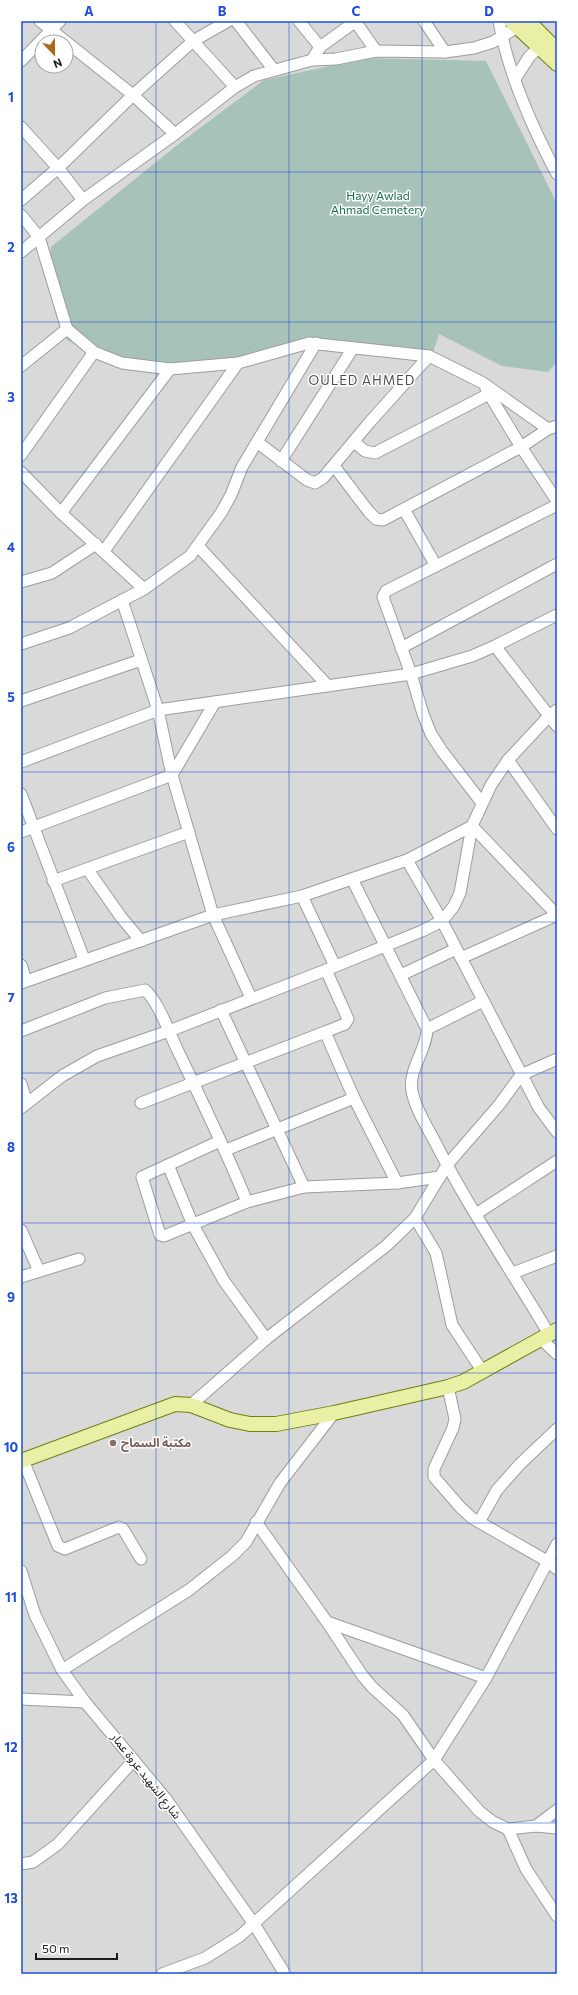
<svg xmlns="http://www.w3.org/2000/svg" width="578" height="1995" font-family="Commissioner,'Noto Sans Arabic',sans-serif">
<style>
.residential{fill:#dad9d9;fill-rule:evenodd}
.cemetery{fill:#a7c2b9}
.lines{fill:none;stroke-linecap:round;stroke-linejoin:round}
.minor-casing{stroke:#9d9d9d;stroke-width:13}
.major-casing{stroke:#6c8112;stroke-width:16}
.minor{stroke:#fff;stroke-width:11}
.major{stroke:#e9efa4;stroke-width:14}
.grid{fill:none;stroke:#1d4ed8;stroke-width:1;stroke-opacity:0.55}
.education-dot{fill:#8d6e63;stroke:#fff;stroke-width:1.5}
.labels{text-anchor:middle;stroke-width:3;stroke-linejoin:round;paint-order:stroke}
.park-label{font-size:12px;fill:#186b4a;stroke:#fff}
.education-label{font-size:12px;font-weight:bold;fill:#785e54;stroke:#fff;text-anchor:start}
.street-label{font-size:12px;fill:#1c1c1c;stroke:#fff}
.neighbourhood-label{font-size:13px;letter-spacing:1px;fill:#4f4f4f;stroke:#fff}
.neatline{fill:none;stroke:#1d4ed8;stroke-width:1.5}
.grid-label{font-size:13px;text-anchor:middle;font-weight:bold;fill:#1d4ed8}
</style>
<rect width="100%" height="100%" fill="#eaece3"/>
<!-- residential -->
<path class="residential" d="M21,21H557V1974H21ZM42,42H66V66H42Z"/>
<!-- cemetery -->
<polygon class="cemetery" points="367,58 486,61 557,204 557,362 548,372 502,366 439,334 433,353 307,340 238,361 115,365 67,340 49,266 51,247 176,146 264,80"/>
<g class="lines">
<!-- minor casing -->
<g class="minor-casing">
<g id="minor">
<polyline points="40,21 133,95 175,134"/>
<polyline points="175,21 235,87"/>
<polyline points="236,21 274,70"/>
<polyline points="299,21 320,47"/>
<polyline points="355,21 376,51"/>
<polyline points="424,21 445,52"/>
<path d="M499,21C508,74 532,127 557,174"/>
<polyline points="524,23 493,42 474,48 445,52 376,51 336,59 312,60 254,76 235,87 175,134 83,200 39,237 67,329 94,352 122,363 170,369 238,363 309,343 429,356 483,383 548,429 557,426"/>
<polyline points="312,60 320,47 356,21"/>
<polyline points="21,61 60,21"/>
<polyline points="515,79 529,57 544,42"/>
<polyline points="21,127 58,168 83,200"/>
<polyline points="21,200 58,168 133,95 193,41 228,21"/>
<polyline points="21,215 39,237 21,252"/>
<polyline points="21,366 67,329"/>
<polyline points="486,389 521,447 557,501"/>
<polyline points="257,442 307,480 315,483 323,478 369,423 429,356"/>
<polyline points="354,442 365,451 375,453 489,394"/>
<polyline points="21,455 94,352"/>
<polyline points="281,461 353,348"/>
<polyline points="334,466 369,512 376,519 383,520 521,447 548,429"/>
<polyline points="21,472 61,513 144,589"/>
<polyline points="405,511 436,566"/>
<polyline points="61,513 170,369"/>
<polyline points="198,546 328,686"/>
<polyline points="104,551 238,363"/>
<polyline points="21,582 52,573 96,544"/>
<polyline points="122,600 158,710 172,775 213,915 251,998"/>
<polyline points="21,644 69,628 144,589 190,556 221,513 231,495 242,467 316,343"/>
<polyline points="495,646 557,726"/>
<polyline points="401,648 557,564"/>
<polyline points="21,701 141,660"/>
<polyline points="508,760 557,829"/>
<polyline points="21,762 158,710 411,674 472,656 495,646 557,615"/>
<polyline points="21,794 84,959"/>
<polyline points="482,803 442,751 431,734 423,714 411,674 383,597 386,591 557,505"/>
<polyline points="21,832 172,775 215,702"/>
<polyline points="407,860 442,921 539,1108 557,1132"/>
<polyline points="88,870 121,917 141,941"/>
<path d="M352,879L427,1029C427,1050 408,1069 412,1091C415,1108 426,1125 434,1140C468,1207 511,1270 549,1334"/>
<polyline points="53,881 189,832"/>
<polyline points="302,896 335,966"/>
<polyline points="461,958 557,915"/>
<polyline points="21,965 26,981"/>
<polyline points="401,975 456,949"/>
<polyline points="21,983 213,915 302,896 407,860 472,826 557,915"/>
<polyline points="221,1010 304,1187"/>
<polyline points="427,1029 483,1001"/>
<path d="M21,1031L105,998L145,990C158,1001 169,1032 177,1049C201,1099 226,1150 247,1202"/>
<polyline points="325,1032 345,1024 348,1019 326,970"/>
<polyline points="21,1084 27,1103"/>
<polyline points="141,1103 325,1032 354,1098 397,1183"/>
<polyline points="21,1108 62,1076 97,1056 169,1031 326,970 422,931 442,921 454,906 460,893 472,826 491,785 508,760 549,716 557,710"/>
<polyline points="220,1141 142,1177 160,1235 164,1236 247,1202 304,1187 397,1183 440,1177"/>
<polyline points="226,1150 354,1098"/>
<polyline points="168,1165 193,1225 224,1281 266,1339"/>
<polyline points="476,1214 557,1161"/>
<polyline points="415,1218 436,1253 452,1325 483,1372"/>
<polyline points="21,1230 39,1271"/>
<polyline points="513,1273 557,1256"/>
<polyline points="21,1277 79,1259"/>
<polyline points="540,1338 557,1354"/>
<polyline points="448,1387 455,1419 453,1428 434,1469 434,1477 461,1508 472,1518 547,1561 557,1569"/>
<polyline points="191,1405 266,1339 386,1246 415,1218 447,1165 499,1105 521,1075 557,1059"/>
<polyline points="23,1460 58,1546 65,1549 119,1527 123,1529 141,1559"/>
<polyline points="256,1522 327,1622 362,1675 372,1687 403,1715 434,1760 479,1811 493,1822 508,1829 536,1826 557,1828"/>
<polyline points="479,1522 497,1490 520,1464 557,1429"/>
<polyline points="21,1571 35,1615 62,1670 85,1702 166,1799 254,1924 285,1974"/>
<polyline points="327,1622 486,1678"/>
<polyline points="62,1670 189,1590 232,1556 246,1542 280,1483 334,1413"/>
<polyline points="21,1699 85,1702"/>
<polyline points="536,1826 557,1810"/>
<polyline points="508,1829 526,1869 557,1916"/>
<polyline points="21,1864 33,1862 58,1844 134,1760"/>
<polyline points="162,1974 205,1958 240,1936 434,1760 486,1678 557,1544"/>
</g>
</g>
<!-- major casing -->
<g class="major-casing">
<g id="major">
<polyline points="511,21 557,64"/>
<polyline points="528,21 557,50"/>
<polyline points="21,1461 175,1404 191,1405 230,1420 250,1424 276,1424 334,1413 448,1387 463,1382 557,1330"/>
</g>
</g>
<!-- minor -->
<use href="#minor" class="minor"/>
<!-- major -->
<use href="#major" class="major"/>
</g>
<!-- grid -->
<path class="grid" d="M156,21V1974M289,21V1974M422,21V1974M21,172H557M21,322H557M21,472H557M21,622H557M21,772H557M21,922H557M21,1073H557M21,1223H557M21,1373H557M21,1523H557M21,1673H557M21,1823H557"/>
<!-- markers -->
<circle class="education-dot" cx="113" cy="1443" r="4"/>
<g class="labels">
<!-- park labels -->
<g class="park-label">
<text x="378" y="200">Hayy Awlad<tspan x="378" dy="14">Ahmad Cemetery</tspan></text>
</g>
<!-- education labels -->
<g class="education-label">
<text x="121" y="1447">مكتبة السماح</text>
</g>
<!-- street labels -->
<g class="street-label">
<text transform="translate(146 1776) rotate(52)" y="4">شارع الشهيد عروة عمار</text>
</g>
<!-- neighbourhood labels -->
<g class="neighbourhood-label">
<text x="362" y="385">OULED AHMED</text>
</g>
</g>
<!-- border -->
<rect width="578" height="1995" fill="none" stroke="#ffffff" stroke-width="44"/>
<!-- north arrow -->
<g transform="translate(54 54) rotate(158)"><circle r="19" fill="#ffffff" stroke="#a4a4a4"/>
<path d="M0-3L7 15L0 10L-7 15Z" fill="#af6718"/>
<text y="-6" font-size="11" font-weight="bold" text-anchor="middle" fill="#1c1c1c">N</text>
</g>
<!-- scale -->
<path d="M36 1953v6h81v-6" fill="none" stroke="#1c1c1c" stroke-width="2"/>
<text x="42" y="1953" font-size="12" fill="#1c1c1c" stroke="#ffffff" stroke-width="3" paint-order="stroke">50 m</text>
<rect x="22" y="22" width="534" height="1951" class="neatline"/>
<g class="grid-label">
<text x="89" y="16">A</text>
<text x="222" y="16">B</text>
<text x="356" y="16">C</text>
<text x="489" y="16">D</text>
<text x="11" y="102">1</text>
<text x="11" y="252">2</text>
<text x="11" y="402">3</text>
<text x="11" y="552">4</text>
<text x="11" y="702">5</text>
<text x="11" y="852">6</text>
<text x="11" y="1002">7</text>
<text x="11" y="1152">8</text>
<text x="11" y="1302">9</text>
<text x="11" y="1452">10</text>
<text x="11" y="1602">11</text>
<text x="11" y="1752">12</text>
<text x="11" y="1903">13</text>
</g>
</svg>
